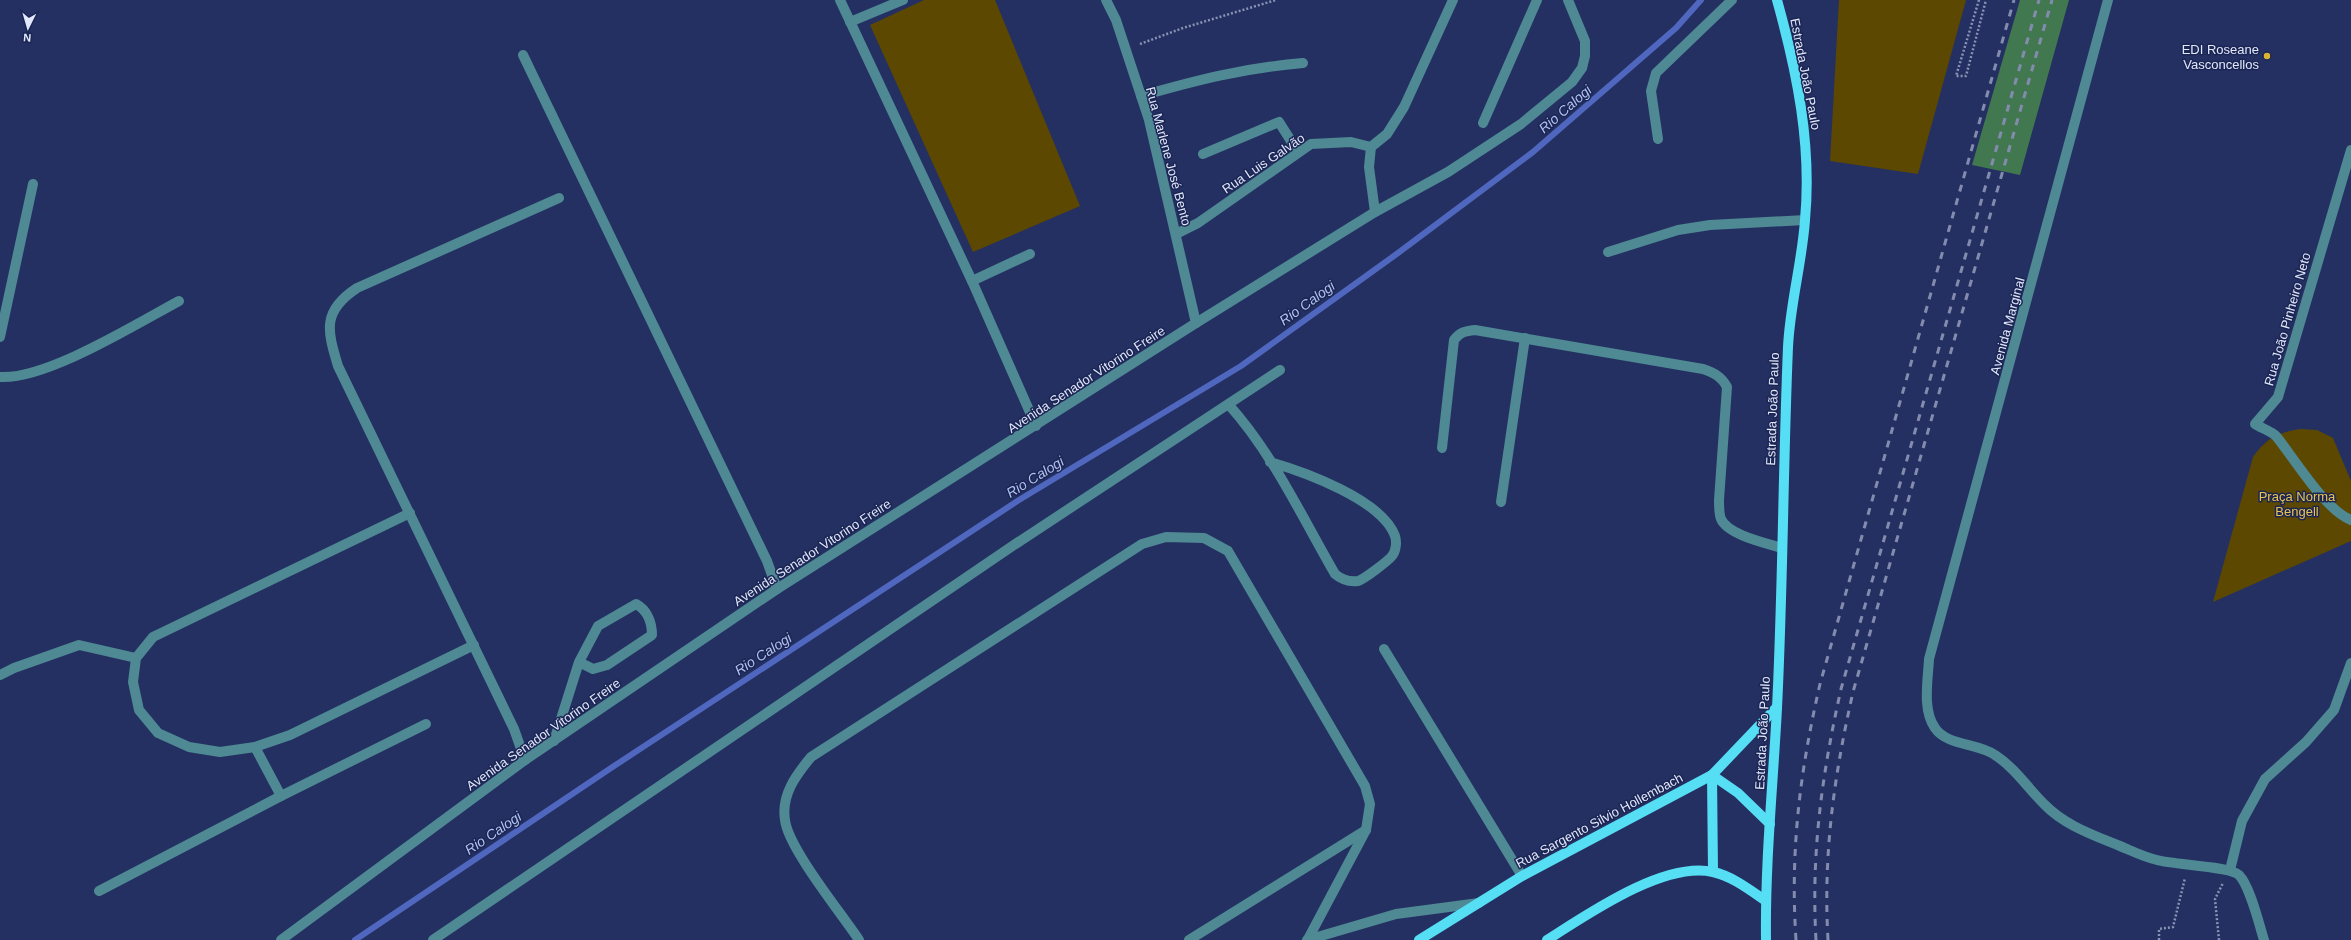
<svg xmlns="http://www.w3.org/2000/svg" width="2351" height="940" font-family="Arial,sans-serif">
<style>
.green{fill:#5c4800}
.lines{fill:none;stroke-linecap:round;stroke-linejoin:round}
.stream{stroke:#5067c0;stroke-width:6}
.building{fill:#42784f}
.path{stroke:#8992b3;stroke-width:2.5;stroke-dasharray:2 2;stroke-linecap:butt}
.minor{stroke:#4e8994;stroke-width:10}
.major{stroke:#55def4;stroke-width:10}
.rail{stroke:#838cae;stroke-width:3;stroke-dasharray:7 7;stroke-linecap:butt}
.poi-dot{fill:#dbb333;stroke:#1b2655;stroke-width:1.5}
.labels{text-anchor:middle;stroke-width:3;stroke-linejoin:round;paint-order:stroke}
.poi-label{font-size:13px;fill:#e2e8fb;stroke:#1b2655;text-anchor:end}
.street-label{font-size:13px;fill:#e2e8fb;stroke:#1b2655}
.park-label{font-size:13px;fill:#e9c351;stroke:#1b2655}
.water-label{font-size:14px;font-style:italic;fill:#b1c1f0;stroke:#1b2655}
</style>
<rect width="100%" height="100%" fill="#243061"/>
<!-- green -->
<g class="green">
<polygon points="924,0 995,0 1080,206 973,252 870,25"/>
<polygon points="1839,0 1966,0 1918,174 1830,161"/>
<path d="M2301,429L2317,430L2333,438L2351,481V541L2213,602L2253,457C2266,438 2279,432 2301,429Z"/>
</g>
<g class="lines">
<!-- stream -->
<polyline class="stream" points="355,940 611,768 1019,500 1241,366 1398,253 1533,152 1676,28 1701,0"/>
</g>
<!-- building -->
<polygon class="building" points="2020,0 2069,0 2020,175 1972,165"/>
<g class="lines">
<!-- path -->
<g class="path">
<polyline points="1979,0 1956,76 1966,76 1986,0"/>
<polyline points="1140,44 1183,28 1276,0"/>
<polyline points="2159,940 2159,929 2173,927 2185,878"/>
<polyline points="2219,940 2215,899 2223,883"/>
</g>
<!-- minor -->
<g class="minor">
<polyline points="840,0 972,281 1036,426"/>
<polyline points="1106,0 1116,20 1149,120 1196,323"/>
<path d="M2108,0L1929,659C1928,680 1922,710 1935,728C1947,746 1978,743 1995,755C2015,768 2027,787 2044,804C2064,825 2093,835 2120,846C2132,851 2144,857 2157,860C2174,865 2230,866 2239,875C2250,886 2259,924 2264,940"/>
<polyline points="850,22 903,0"/>
<polyline points="523,55 767,561 777,589"/>
<path d="M1141,96C1197,80 1244,68 1303,63"/>
<polyline points="1483,123 1537,0"/>
<polyline points="1658,139 1651,91 1656,73 1732,0"/>
<path d="M2351,150L2278,397L2255,424C2261,428 2271,431 2276,436C2294,458 2325,510 2351,520"/>
<polyline points="1203,154 1279,122 1298,152"/>
<polyline points="1375,212 1369,167 1371,147 1387,134 1404,107 1453,0"/>
<polyline points="1176,234 1198,223 1311,144 1351,142 1371,147"/>
<polyline points="1608,252 1678,230 1710,225 1805,220"/>
<polyline points="972,281 1030,254"/>
<polyline points="0,337 33,184"/>
<path d="M0,377C46,380 136,324 179,301"/>
<path d="M1229,405C1273,454 1302,517 1335,574C1342,580 1349,582 1358,581C1363,580 1388,561 1392,556C1396,551 1397,542 1395,536C1382,500 1305,472 1270,462"/>
<path d="M1442,448L1454,340C1460,332 1465,331 1475,330L1703,369C1714,373 1721,376 1727,387L1719,500C1719,506 1719,514 1721,519C1728,535 1766,543 1782,548"/>
<polyline points="1501,502 1525,338"/>
<polyline points="410,513 153,637 136,658 133,682 139,710 158,733 189,747 220,752 255,747 290,735 474,645"/>
<polyline points="1384,649 1522,876"/>
<polyline points="0,675 14,668 79,645 136,658"/>
<path d="M554,741L579,662L598,626L636,604C647,610 652,622 652,635L607,665L593,669L579,662"/>
<polyline points="255,747 281,796 426,724"/>
<path d="M525,760L514,729L338,366C327,330 322,311 357,288L559,198"/>
<polyline points="2230,870 2242,821 2265,779 2306,742 2334,710 2351,663"/>
<polyline points="99,891 281,796"/>
<polyline points="281,940 525,760 777,589 1196,323 1375,212 1448,172 1521,124 1572,82 1582,68 1585,56 1585,41 1568,0"/>
<polyline points="433,940 1017,543 1280,370"/>
<path d="M859,940C842,914 788,848 785,820C781,795 796,775 811,757L1142,544L1166,537L1204,538L1228,551L1365,786L1370,804L1366,830L1308,939"/>
<polyline points="1189,940 1366,830"/>
<polyline points="1307,940 1396,914 1479,903"/>
</g>
<!-- major -->
<g class="major">
<polyline points="1712,775 1713,871"/>
<polyline points="1712,775 1738,793 1770,824"/>
<polyline points="1419,940 1522,876 1712,775 1777,707"/>
<path d="M1547,940C1588,914 1664,861 1713,872C1732,876 1750,890 1766,901"/>
<path d="M1766,940C1765,862 1773,785 1777,708C1783,587 1783,467 1788,347C1790,304 1802,263 1805,220C1812,145 1797,72 1777,0"/>
</g>
<!-- rail -->
<g class="rail">
<path d="M1796,940C1790,850 1800,771 1820,684L2014,0"/>
<path d="M1816,940C1811,852 1822,774 1841,689L2039,0"/>
<path d="M1828,940C1823,854 1834,776 1853,692L2052,0"/>
</g>
</g>
<!-- markers -->
<circle class="poi-dot" cx="2267" cy="56" r="4"/>
<g class="labels">
<!-- poi labels -->
<g class="poi-label">
<text x="2259" y="54">EDI Roseane<tspan x="2259" dy="15">Vasconcellos</tspan></text>
</g>
<!-- street labels -->
<g class="street-label">
<text transform="translate(1806 74) rotate(79)" y="5">Estrada João Paulo</text>
<text transform="translate(1169 156) rotate(75)" y="5">Rua Marlene José Bento</text>
<text transform="translate(1263 163) rotate(-34)" y="5">Rua Luis Galvão</text>
<text transform="translate(2287 319) rotate(-74)" y="5">Rua João Pinheiro Neto</text>
<text transform="translate(2007 326) rotate(-75)" y="5">Avenida Marginal</text>
<text transform="translate(1086 379) rotate(-33)" y="5">Avenida Senador Vitorino Freire</text>
<text transform="translate(1772 409) rotate(-88)" y="5">Estrada João Paulo</text>
<text transform="translate(812 552) rotate(-33)" y="5">Avenida Senador Vitorino Freire</text>
<text transform="translate(1762 733) rotate(-87)" y="5">Estrada João Paulo</text>
<text transform="translate(543 734) rotate(-35)" y="5">Avenida Senador Vitorino Freire</text>
<text transform="translate(1599 820) rotate(-28)" y="5">Rua Sargento Silvio Hollembach</text>
</g>
<!-- park labels -->
<g class="park-label">
<text x="2297" y="501">Praça Norma<tspan x="2297" dy="15">Bengell</tspan></text>
</g>
<!-- water labels -->
<g class="water-label">
<text transform="translate(1565 109) rotate(-41)" y="5">Rio Calogi</text>
<text transform="translate(1307 303) rotate(-36)" y="5">Rio Calogi</text>
<text transform="translate(1035 477) rotate(-32)" y="5">Rio Calogi</text>
<text transform="translate(763 654) rotate(-33)" y="5">Rio Calogi</text>
<text transform="translate(493 833) rotate(-34)" y="5">Rio Calogi</text>
</g>
</g>
<!-- north arrow -->
<g transform="translate(28 28) rotate(185)" stroke="#1b2655" stroke-width="3" paint-order="stroke">
<path d="M0-3L7 15L0 10L-7 15Z" fill="#e2e8fb"/>
<text y="-6" font-size="11" font-weight="bold" text-anchor="middle" fill="#e2e8fb">N</text>
</g>
</svg>
